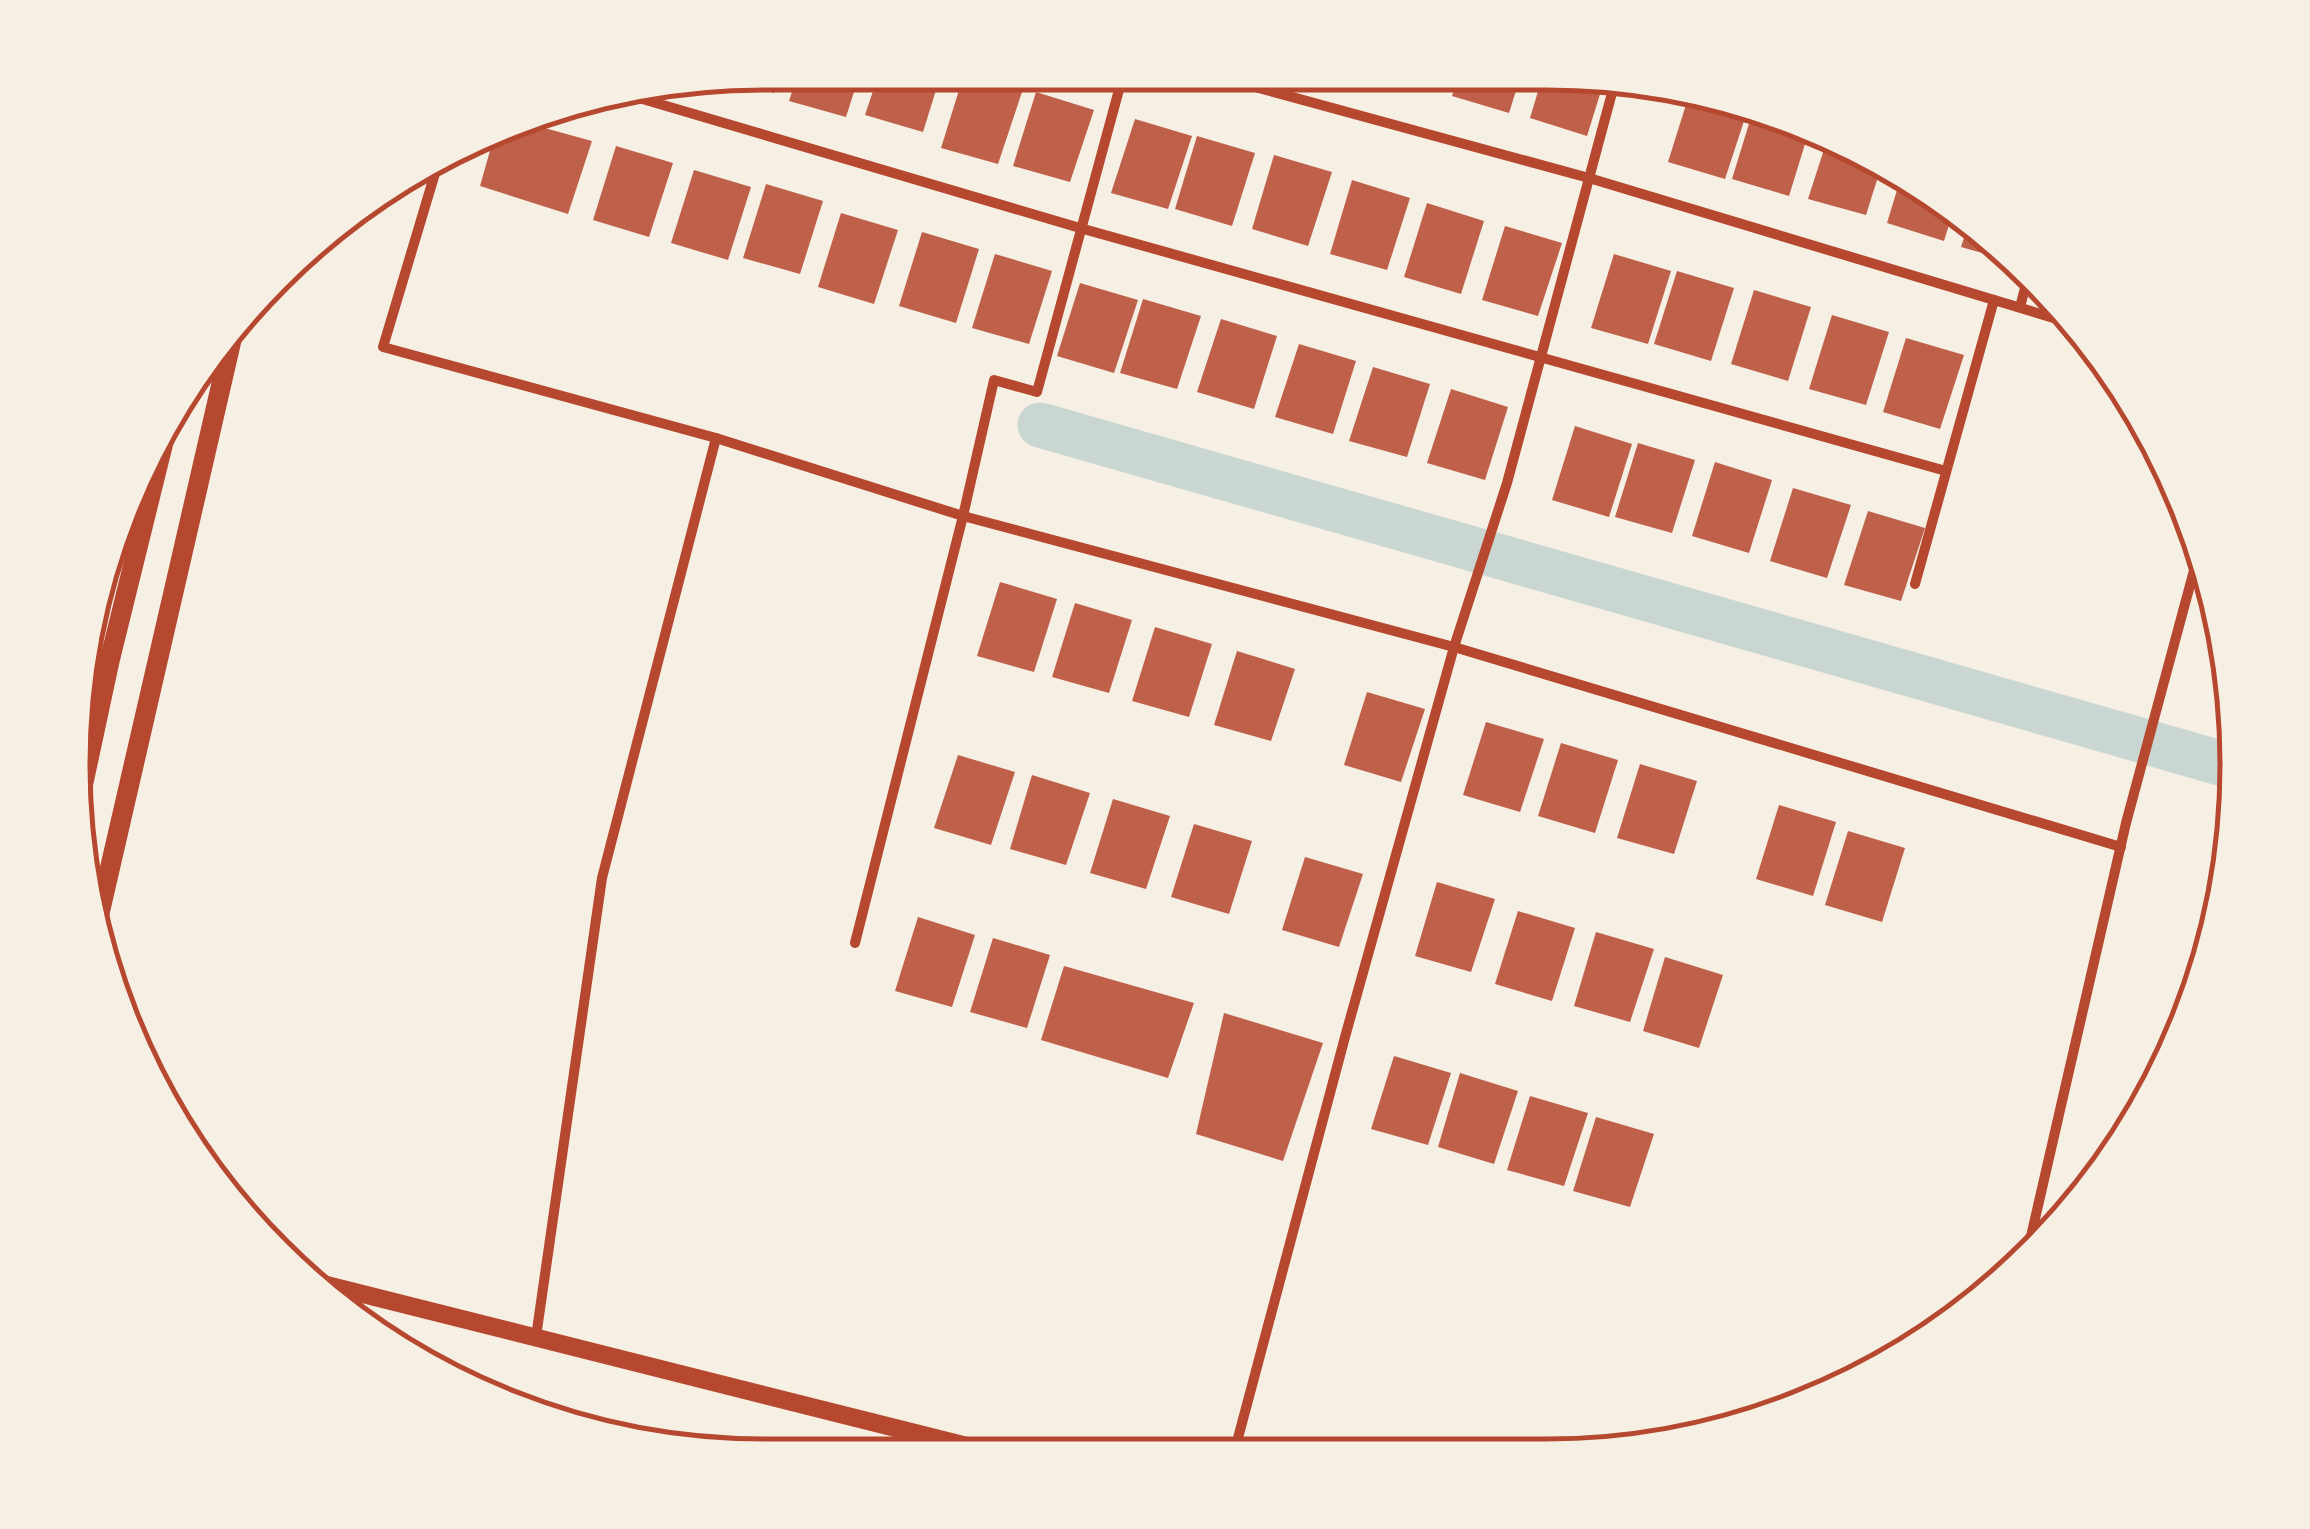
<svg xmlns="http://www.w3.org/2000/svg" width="2310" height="1529" font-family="Figtree,sans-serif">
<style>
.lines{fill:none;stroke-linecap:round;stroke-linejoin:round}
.canal{stroke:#c9d6d2;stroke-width:45}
.building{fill:#bf614a}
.minor{stroke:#b5482f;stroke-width:10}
.tertiary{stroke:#b5482f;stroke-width:18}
.secondary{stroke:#b5482f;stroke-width:20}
.rim{fill:none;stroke:#b5482f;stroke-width:5}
</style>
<rect width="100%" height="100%" fill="#f6efe4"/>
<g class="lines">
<!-- canal -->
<polyline class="canal" points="1040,425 2234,767"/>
</g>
<!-- building -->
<g class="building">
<polygon points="764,73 780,73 774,93 725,79"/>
<polygon points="798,73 860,73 846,117 789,101"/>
<polygon points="879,73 941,74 923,132 865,115"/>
<polygon points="964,74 1022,92 998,164 941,148"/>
<polygon points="1396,77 1439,77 1435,89"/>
<polygon points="1458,77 1520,78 1509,113 1452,96"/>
<polygon points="1542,78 1605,78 1587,136 1530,118"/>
<polygon points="1036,92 1094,110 1070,182 1013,166"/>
<polygon points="1689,95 1747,112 1725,179 1668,162"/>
<polygon points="1752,114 1809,131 1789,196 1732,179"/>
<polygon points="1135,119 1192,136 1168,209 1111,193"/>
<polygon points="519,121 592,141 568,214 480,186 495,133"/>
<polygon points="1197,136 1255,153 1232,226 1175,209"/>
<polygon points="1828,137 1851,144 1882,164 1866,215 1808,199"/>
<polygon points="616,146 673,163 649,237 593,220"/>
<polygon points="1274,155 1332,172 1308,246 1252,229"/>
<polygon points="694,170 751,187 728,260 671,243"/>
<polygon points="1901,177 1953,212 1944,241 1887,223"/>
<polygon points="1352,180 1410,198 1387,270 1330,254"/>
<polygon points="766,184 823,201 800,274 743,258"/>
<polygon points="1427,203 1484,221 1461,294 1404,277"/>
<polygon points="841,213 898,230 874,304 818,287"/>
<polygon points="1969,222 2002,245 2021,264 1961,247"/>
<polygon points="1505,226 1562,243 1538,316 1482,300"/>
<polygon points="922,232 979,249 956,323 899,306"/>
<polygon points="995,254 1052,271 1029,344 972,328"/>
<polygon points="1614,254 1671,271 1648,344 1591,328"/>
<polygon points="1677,271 1734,288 1711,361 1654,344"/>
<polygon points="1080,283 1138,300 1114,373 1057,356"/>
<polygon points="1754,290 1811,307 1788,381 1731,364"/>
<polygon points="1143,299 1201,316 1177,389 1120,373"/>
<polygon points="1832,315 1889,332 1866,405 1809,389"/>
<polygon points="1221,319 1277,336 1254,409 1197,392"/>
<polygon points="1906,338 1964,355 1940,429 1883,412"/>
<polygon points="1299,344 1356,361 1333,434 1275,417"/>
<polygon points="1373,367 1430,384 1407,457 1349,441"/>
<polygon points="1451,389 1508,407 1485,480 1427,463"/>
<polygon points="1575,426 1632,444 1609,517 1552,500"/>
<polygon points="1638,443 1695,460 1672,533 1615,517"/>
<polygon points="1715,462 1772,480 1749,553 1692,536"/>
<polygon points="1793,488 1851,505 1827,578 1770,561"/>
<polygon points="1868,511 1925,528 1901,601 1844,585"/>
<polygon points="1000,582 1057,599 1034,672 977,656"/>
<polygon points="1075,603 1132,620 1109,693 1052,677"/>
<polygon points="1155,627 1212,644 1189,717 1132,701"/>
<polygon points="1237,651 1295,669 1271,741 1214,725"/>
<polygon points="1367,692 1425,709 1401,782 1344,765"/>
<polygon points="1486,722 1544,739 1520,812 1463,795"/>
<polygon points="1561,743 1618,760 1595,833 1538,816"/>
<polygon points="958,755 1015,772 991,845 934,828"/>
<polygon points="1640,764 1697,781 1674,854 1617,838"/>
<polygon points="1032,775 1090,793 1066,865 1010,849"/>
<polygon points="1113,799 1170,816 1146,889 1090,873"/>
<polygon points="1779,805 1836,822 1813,896 1756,879"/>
<polygon points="1194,824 1252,841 1229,914 1171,897"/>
<polygon points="1848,831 1905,848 1882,922 1825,905"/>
<polygon points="1305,857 1363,874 1339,947 1282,930"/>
<polygon points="1437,882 1495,899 1471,972 1415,956"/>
<polygon points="1518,911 1575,928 1552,1001 1495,984"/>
<polygon points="918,917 975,935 952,1007 895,991"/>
<polygon points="1596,932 1654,949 1630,1022 1574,1006"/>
<polygon points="993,938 1050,955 1027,1028 970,1012"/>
<polygon points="1665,957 1723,975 1699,1048 1643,1031"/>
<polygon points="1064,966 1194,1003 1168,1078 1041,1040"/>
<polygon points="1224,1013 1323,1043 1283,1161 1196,1134"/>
<polygon points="1394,1056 1451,1073 1428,1145 1371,1129"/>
<polygon points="1460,1073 1518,1091 1494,1164 1438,1147"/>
<polygon points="1530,1096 1588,1113 1564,1186 1507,1170"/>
<polygon points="1596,1117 1654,1134 1630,1207 1573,1191"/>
</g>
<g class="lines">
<!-- minor -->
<g class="minor">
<polyline points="1215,76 1589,178 2077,325"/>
<polyline points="629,95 1080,228 1946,471"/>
<polyline points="439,160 383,347 716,438"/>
<polyline points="2020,307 2029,273"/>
<polyline points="1915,584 1994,300"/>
<polyline points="855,943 963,516 1454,647 2121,847"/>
<polyline points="2026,1258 2126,823 2200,548"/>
<polyline points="536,1337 602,878 716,438 963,516 994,380 1037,392 1123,75"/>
<polyline points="1234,1453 1345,1037 1454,647 1507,483 1616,78"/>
</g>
<!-- tertiary -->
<polyline class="tertiary" points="303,1279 991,1452"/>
<!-- secondary -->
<g class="secondary">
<polyline points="81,794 110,659 167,428"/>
<polyline points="95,933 235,325"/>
</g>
</g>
<!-- crop -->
<path d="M0 0H2310V1529H0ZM764 90H1546A674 674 0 0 1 2220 764V765A674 674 0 0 1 1546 1439H764A674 674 0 0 1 90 765V764A674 674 0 0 1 764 90Z" fill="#f6efe4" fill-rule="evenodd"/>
<path class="rim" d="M764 90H1546A674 674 0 0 1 2220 764V765A674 674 0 0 1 1546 1439H764A674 674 0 0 1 90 765V764A674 674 0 0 1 764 90Z"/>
</svg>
